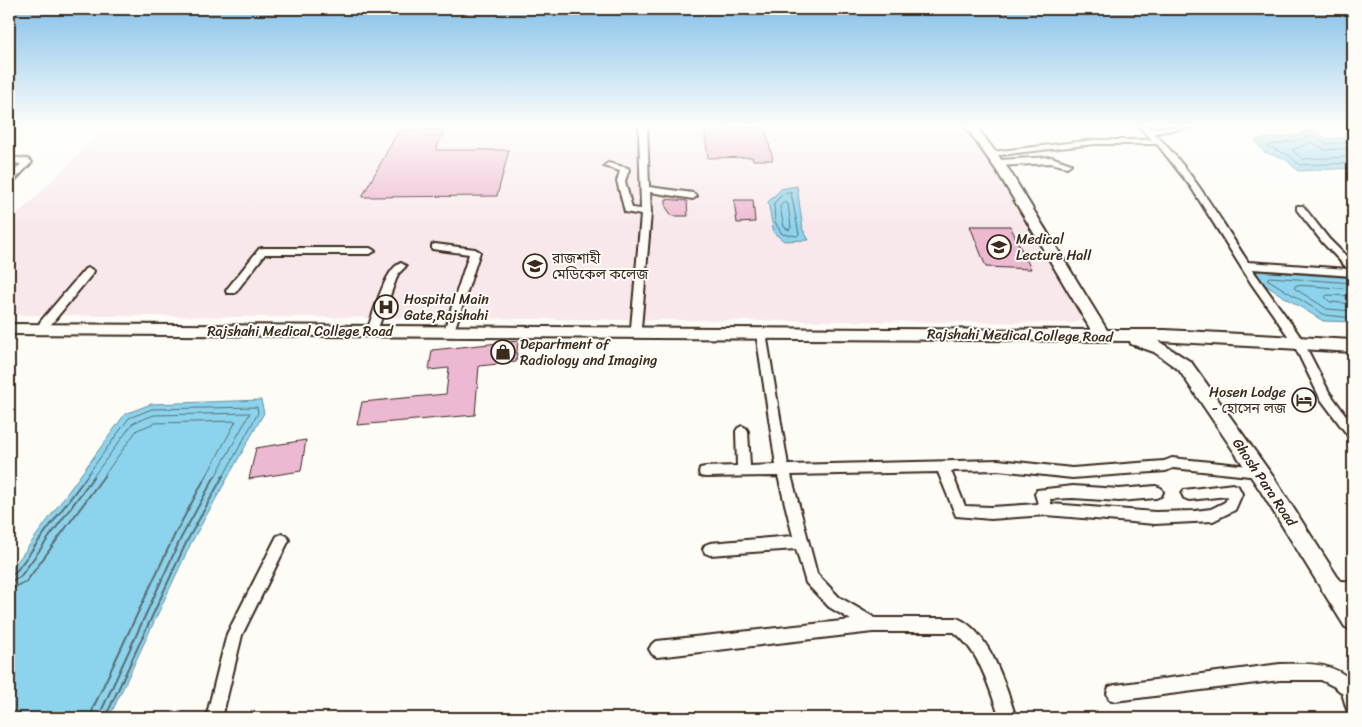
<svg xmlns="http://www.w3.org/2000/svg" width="1362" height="727" font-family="Sriracha,'Noto Sans Bengali',sans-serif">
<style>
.built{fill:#f8e8ec}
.water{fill:#8cd3ed;stroke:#6c8f9a}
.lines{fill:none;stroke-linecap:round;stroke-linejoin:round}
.shore-far1{stroke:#5b6e71;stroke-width:1}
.shore{stroke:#5b6e71;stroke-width:2}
.building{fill:#edb8d2;stroke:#3b2a1e}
.minor-casing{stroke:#3b2a1e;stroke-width:4}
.secondary-casing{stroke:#3b2a1e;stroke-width:4}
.minor{fill:#fdfcf7;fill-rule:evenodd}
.secondary{fill:#fdfcf7;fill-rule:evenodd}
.labels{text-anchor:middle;stroke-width:4;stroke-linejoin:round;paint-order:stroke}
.poi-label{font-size:14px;fill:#3b2a1e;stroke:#fdfcf7;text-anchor:start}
.street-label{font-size:14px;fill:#3b2a1e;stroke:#fdfcf7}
</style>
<rect width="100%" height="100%" fill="#fdfcf7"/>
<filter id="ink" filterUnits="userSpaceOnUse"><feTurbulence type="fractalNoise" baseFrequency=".02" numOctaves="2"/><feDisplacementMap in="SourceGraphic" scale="10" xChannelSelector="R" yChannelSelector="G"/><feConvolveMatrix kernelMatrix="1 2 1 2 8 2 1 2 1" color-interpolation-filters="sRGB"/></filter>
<g filter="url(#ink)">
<!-- built -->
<polygon class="built" points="108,126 963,126 971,134 1023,209 1084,317 1074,323 9,315 9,223"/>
<!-- water -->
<g class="water">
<polygon points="1314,130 1326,139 1353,137 1353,168 1298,171 1285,159 1264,152 1255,140 1303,134 1303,131"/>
<polygon points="797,186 803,230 809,240 784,241 774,233 768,202 781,189"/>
<polygon points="1255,271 1353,278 1353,322 1323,321 1265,285 1255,275"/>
<polygon points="261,400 264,413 191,543 109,718 9,718 9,573 125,414 151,404"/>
</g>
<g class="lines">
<!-- shore-far1 -->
<g class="shore-far1">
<polyline points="1353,142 1326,144 1311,135 1303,139 1267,146 1288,155 1300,165 1353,163"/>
<polyline points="1353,148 1325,150 1311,142 1292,150 1303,159 1353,157"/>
<polygon points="791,193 799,234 797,236 782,234 775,222 774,203 783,194"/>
<polygon points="785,202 788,204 791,227 789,230 784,227 780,207"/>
<polyline points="1353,283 1269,277 1267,279 1325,315 1353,318"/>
<polyline points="1353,289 1296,285 1294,288 1327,309 1353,311"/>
<polyline points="1353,296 1327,295 1325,297 1330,302 1353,304"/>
<polyline points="86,477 129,418 152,409 257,407 258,413 223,477"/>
<polyline points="93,477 133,423 154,415 250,413 215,477"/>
<polyline points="103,477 137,430 155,423 236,421 206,477"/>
</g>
<!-- shore -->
<g class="shore">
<polyline points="9,575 15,573 87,476"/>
<polyline points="9,582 20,577 94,476"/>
<polyline points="9,589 26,582 104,476"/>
<polyline points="91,718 93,708 175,534 206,476"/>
<polyline points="98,718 181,538 215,476"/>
<polyline points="105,718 187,541 223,476"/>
</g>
</g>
<!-- building -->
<g class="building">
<polygon points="704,126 765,128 773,160 753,160 752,157 708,158"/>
<polygon points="399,130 444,130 436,150 509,150 497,196 362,197"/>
<polygon points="666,199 687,201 688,216 672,216 666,207"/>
<polygon points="734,200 753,200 755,222 737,223"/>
<polygon points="970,226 1010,226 1031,269 986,267"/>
<polygon points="518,341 516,362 479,366 475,415 357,425 362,402 446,394 449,368 429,370 432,350"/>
<polygon points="306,440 301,471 249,479 256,448"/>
</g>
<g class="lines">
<!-- minor casing -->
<g class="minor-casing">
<g id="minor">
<polygon points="639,126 647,126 649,187 693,193 697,196 693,199 650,192 651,213 641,328 636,332 631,328 641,215 625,212 617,181 620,171 604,166 608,163 628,168 629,170 625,181 632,208 641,209"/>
<path d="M1139,126H1148L1150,128L1198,126L1154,133C1192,170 1219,217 1248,262L1348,269L1323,243L1297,210V206H1303L1329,239L1353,263V276L1252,269L1302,339L1329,392L1353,425V439L1349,437L1320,398L1293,343L1251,283L1191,187L1157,144H1094L991,156L987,154L991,152L1094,140H1152Z"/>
<polygon points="9,157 28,159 32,162 12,183 9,184 9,176 21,164 9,162"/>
<polygon points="1051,157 1071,164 1067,167 1051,163 999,166 995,163 999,160"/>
<polygon points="435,244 475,249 480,252 455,328 450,332 445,328 469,254 432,249 432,245"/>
<polygon points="262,248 370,248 375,251 370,254 265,254 235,293 227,293 226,291 227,289 259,249"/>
<path d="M401,263L406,266L398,274L378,328L373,332L369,331L368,328C374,313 385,268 401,263Z"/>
<polygon points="89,268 94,271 93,273 48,328 40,328 39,325 40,322 85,269"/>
<path d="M761,329L766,333L788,465L998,460L1072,468L1164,461L1172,458L1259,467L1264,468L1265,472L1264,476L1259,477L1173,468L1166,471L1072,478L998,470L951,471L965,506L991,507L1038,504L1035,494L1037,490L1073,486L1119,489L1156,486L1161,488L1163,492L1161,496L1156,498L1119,501L1073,498L1050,499L1051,504L1155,512L1195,511L1211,509L1225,502L1228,496L1189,500L1184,498L1182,494L1184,490L1233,484L1238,486L1242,494L1235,510L1213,521L1155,524L1046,515L991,519L956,516L938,472L791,475L817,574L839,597L875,618H957C990,631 1006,687 1016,718H1000C989,688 981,653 954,632H873L657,657L652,654L649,649L652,644L657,641L851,620L829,607L806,583L796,549L710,555L705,553L703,549L705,545L710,543L793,536L778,476L705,477L700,476L699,472L700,468L705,467L737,466L736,431L738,428L742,426L746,428L748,431L750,466L776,465L756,333Z"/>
<polygon points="282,534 287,536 289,540 242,635 222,718 206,718 227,634 277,536"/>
<polygon points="1332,580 1353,582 1353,596 1327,592 1325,587 1327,582"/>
<path d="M1280,664C1308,664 1332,661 1353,682V712L1347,710L1342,693L1335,687L1321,680H1280L1115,701L1109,699L1107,693L1109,687L1115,685Z"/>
</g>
</g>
<!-- secondary casing -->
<g class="secondary-casing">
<polygon id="secondary" points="965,126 976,126 1009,170 1107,330 1165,330 1353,340 1353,352 1158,341 1191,362 1274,478 1353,601 1353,630 1345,627 1260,490 1179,370 1154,352 1131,344 1130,341 9,334 9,324 1091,330 997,171"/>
</g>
<!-- minor -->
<use href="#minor" class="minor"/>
<!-- secondary -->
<use href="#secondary" class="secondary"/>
</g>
</g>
<!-- sky -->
<linearGradient id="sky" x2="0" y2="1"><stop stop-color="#83c0ea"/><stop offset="0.55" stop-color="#fefefb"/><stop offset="1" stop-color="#fefefb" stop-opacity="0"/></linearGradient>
<rect width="1362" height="228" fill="url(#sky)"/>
<!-- icons -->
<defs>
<g id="university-ring" transform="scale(1.25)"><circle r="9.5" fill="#fdfcf7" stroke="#3b2a1e" stroke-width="1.5"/><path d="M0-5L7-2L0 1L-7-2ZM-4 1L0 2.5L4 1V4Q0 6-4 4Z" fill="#3b2a1e"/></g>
<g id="hospital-ring" transform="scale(1.25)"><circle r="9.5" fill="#fdfcf7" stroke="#3b2a1e" stroke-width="1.5"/><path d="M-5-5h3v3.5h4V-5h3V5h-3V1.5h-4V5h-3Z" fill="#3b2a1e"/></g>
<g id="shop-ring" transform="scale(1.25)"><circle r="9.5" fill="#fdfcf7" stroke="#3b2a1e" stroke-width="1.5"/><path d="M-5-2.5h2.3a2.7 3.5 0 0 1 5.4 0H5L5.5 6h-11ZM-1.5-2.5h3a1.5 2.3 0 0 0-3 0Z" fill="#3b2a1e"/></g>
<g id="hotel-ring" transform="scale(1.25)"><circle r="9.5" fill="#fdfcf7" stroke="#3b2a1e" stroke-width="1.5"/><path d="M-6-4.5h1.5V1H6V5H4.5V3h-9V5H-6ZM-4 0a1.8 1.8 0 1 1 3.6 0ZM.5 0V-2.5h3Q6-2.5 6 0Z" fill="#3b2a1e"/></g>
</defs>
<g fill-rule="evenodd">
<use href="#university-ring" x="999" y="247"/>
<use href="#university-ring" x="535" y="266"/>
<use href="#hospital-ring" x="386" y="307"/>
<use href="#shop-ring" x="503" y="352"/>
<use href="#hotel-ring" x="1304" y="400"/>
</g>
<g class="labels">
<!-- poi labels -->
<g class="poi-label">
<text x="1016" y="244">Medical<tspan x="1016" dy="16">Lecture Hall</tspan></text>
<text x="552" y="263">রাজশাহী<tspan x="552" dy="16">মেডিকেল কলেজ</tspan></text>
<text x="404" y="304">Hospital Main<tspan x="404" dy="16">Gate,Rajshahi</tspan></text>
<text x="520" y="349">Department of<tspan x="520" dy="16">Radiology and Imaging</tspan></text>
<text x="1286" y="397" text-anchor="end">Hosen Lodge<tspan x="1286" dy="16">- হোসেন লজ</tspan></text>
</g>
<!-- street labels -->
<g class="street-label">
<text x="300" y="336">Rajshahi Medical College Road</text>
<text transform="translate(1020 335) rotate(1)" y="5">Rajshahi Medical College Road</text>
<text transform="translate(1265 482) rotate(56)" y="5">Ghosh Para Road</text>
</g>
</g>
<!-- margin -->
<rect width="1362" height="727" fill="none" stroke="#fdfcf7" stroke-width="30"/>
<rect x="15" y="15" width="1332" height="697" fill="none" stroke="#3b2a1e" stroke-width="2" filter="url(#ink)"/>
</svg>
